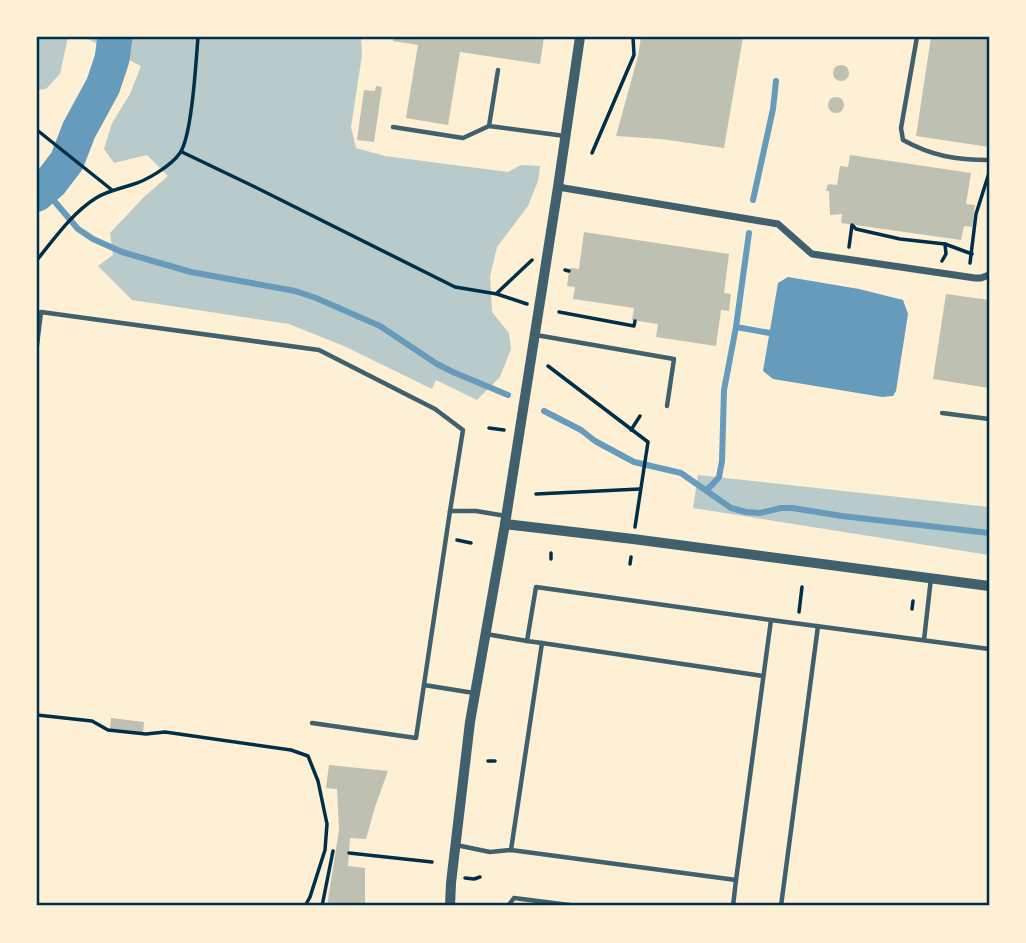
<svg xmlns="http://www.w3.org/2000/svg" width="1026" height="943" font-family="Montserrat,sans-serif">
<style>
.green{fill:#b9caca}
.water{fill:#669bbc}
.lines{fill:none;stroke-linecap:round;stroke-linejoin:round}
.stream{stroke:#669bbc;stroke-width:6}
.river{stroke:#669bbc;stroke-width:35}
.building{fill:#bec0b2}
.path{stroke:#003049;stroke-width:3.5}
.service{stroke:#3f606c;stroke-width:4.5}
.minor{stroke:#3f606c;stroke-width:7}
.tertiary{stroke:#3f606c;stroke-width:10}
.neatline{fill:none;stroke:#003049;stroke-width:2.5}
</style>
<rect width="100%" height="100%" fill="#fdf0d5"/>
<!-- green -->
<g class="green">
<polygon points="37,37 68,37 60,74 46,89 37,90"/>
<polygon points="84,37 361,37 362,55 351,127 356,148 385,156 508,172 521,165 540,166 538,181 528,206 497,247 490,276 492,312 509,333 511,349 500,377 477,400 436,380 432,389 344,346 289,324 132,300 98,266 113,255 110,233 144,197 168,176 147,155 114,163 104,149 112,123 130,94 141,66"/>
<polygon points="698,475 989,507 989,555 693,508"/>
</g>
<!-- water -->
<polygon class="water" points="788,277 859,289 903,300 908,314 896,391 893,396 882,397 773,379 763,371 778,283"/>
<g class="lines">
<!-- stream -->
<g class="stream">
<polyline points="44,189 78,229 93,239 122,252 191,272 295,291 316,298 380,326 437,364 453,372 508,395"/>
<polyline points="753,200 773,109 776,81"/>
<polyline points="736,327 770,333"/>
<polyline points="544,411 581,430 595,441 634,462 681,473 731,508 746,512 760,513 781,508 792,508 842,516 989,533"/>
<polyline points="706,490 712,485 719,477 722,461 724,390 736,327 749,233"/>
</g>
<!-- river -->
<polyline class="river" points="37,194 51,182 67,161 79,130 103,86 112,59 115,37"/>
</g>
<!-- building -->
<g class="building">
<polygon points="393,37 544,37 540,64 460,52 448,125 406,118 418,45 393,41"/>
<polygon points="641,37 743,37 724,148 661,139 616,136 638,56"/>
<polygon points="931,37 989,37 989,147 916,136"/>
<circle cx="841" cy="73" r="8"/>
<polygon points="376,86 382,87 374,142 357,140 364,90 375,91"/>
<circle cx="836" cy="105" r="8"/>
<polygon points="850,155 971,173 966,204 975,205 972,227 964,226 961,240 841,223 842,214 830,215 829,191 826,191 828,184 837,185 840,166 848,167"/>
<polygon points="584,232 729,254 724,293 731,294 729,311 721,310 716,346 656,337 658,324 632,320 634,308 573,299 575,287 567,286 569,271 570,268 579,269"/>
<polygon points="946,294 989,300 989,388 933,379"/>
<polygon points="111,718 144,722 143,733 110,729"/>
<polygon points="329,765 388,771 375,807 366,839 350,838 348,866 365,868 365,906 327,906 339,830 337,789 326,788"/>
</g>
<g class="lines">
<!-- path -->
<g class="path">
<polyline points="37,130 112,190"/>
<polyline points="182,152 255,187 455,287 497,294 527,304"/>
<polyline points="592,153 634,55 633,37"/>
<polyline points="849,247 852,225 856,229 900,239 945,244 972,254"/>
<path d="M37,260C54,239 72,213 96,198C107,191 119,189 131,185C146,181 171,166 180,153C192,136 196,61 198,37"/>
<polyline points="942,261 946,254 945,244"/>
<polyline points="970,263 976,214 989,173"/>
<polyline points="565,270 569,271"/>
<polyline points="497,293 532,260"/>
<polyline points="559,312 634,326 635,321"/>
<polyline points="548,366 648,442 635,527"/>
<polyline points="489,428 504,430"/>
<polyline points="631,430 640,416"/>
<polyline points="536,494 640,489"/>
<polyline points="457,540 471,543"/>
<polyline points="551,553 551,559"/>
<polyline points="630,564 631,557"/>
<polyline points="912,609 913,601"/>
<polyline points="799,612 802,587"/>
<polyline points="37,715 92,721 108,730 146,734 165,732 291,750 308,756 318,781 327,824 325,850 310,897 305,906"/>
<polyline points="488,761 495,761"/>
<polyline points="349,853 432,862"/>
<polyline points="465,878 474,879 480,877"/>
<polyline points="322,906 333,851"/>
</g>
<!-- service -->
<g class="service">
<path d="M917,37L901,128L903,140C932,156 956,160 989,160"/>
<polyline points="498,70 489,126 565,136"/>
<polyline points="393,127 463,138 489,126"/>
<polyline points="536,335 674,359 667,406"/>
<polyline points="37,345 41,312 319,350 435,409 463,430 450,511"/>
<polyline points="942,413 989,419"/>
<polyline points="771,620 989,649"/>
<polyline points="486,634 527,641"/>
<polyline points="924,640 931,578"/>
<polyline points="542,643 763,676"/>
<polyline points="424,685 474,693"/>
<polyline points="312,723 416,738 450,511 476,511 506,516"/>
<polyline points="456,845 490,852 511,850 736,880 771,620 536,587 527,641 542,643 511,850"/>
<polyline points="508,906 514,898 577,906"/>
<polyline points="733,906 736,880"/>
<polyline points="781,906 818,626"/>
</g>
<!-- minor -->
<polyline class="minor" points="558,187 778,224 812,254 975,278 981,278 989,275"/>
<!-- tertiary -->
<g class="tertiary">
<polyline points="505,524 633,539 989,586"/>
<polyline points="450,906 451,883 470,722 505,524 558,187 580,37"/>
</g>
</g>
<!-- border -->
<rect width="1026" height="943" fill="none" stroke="#fdf0d5" stroke-width="77"/>
<rect x="38" y="38" width="950" height="866" class="neatline"/>
</svg>
